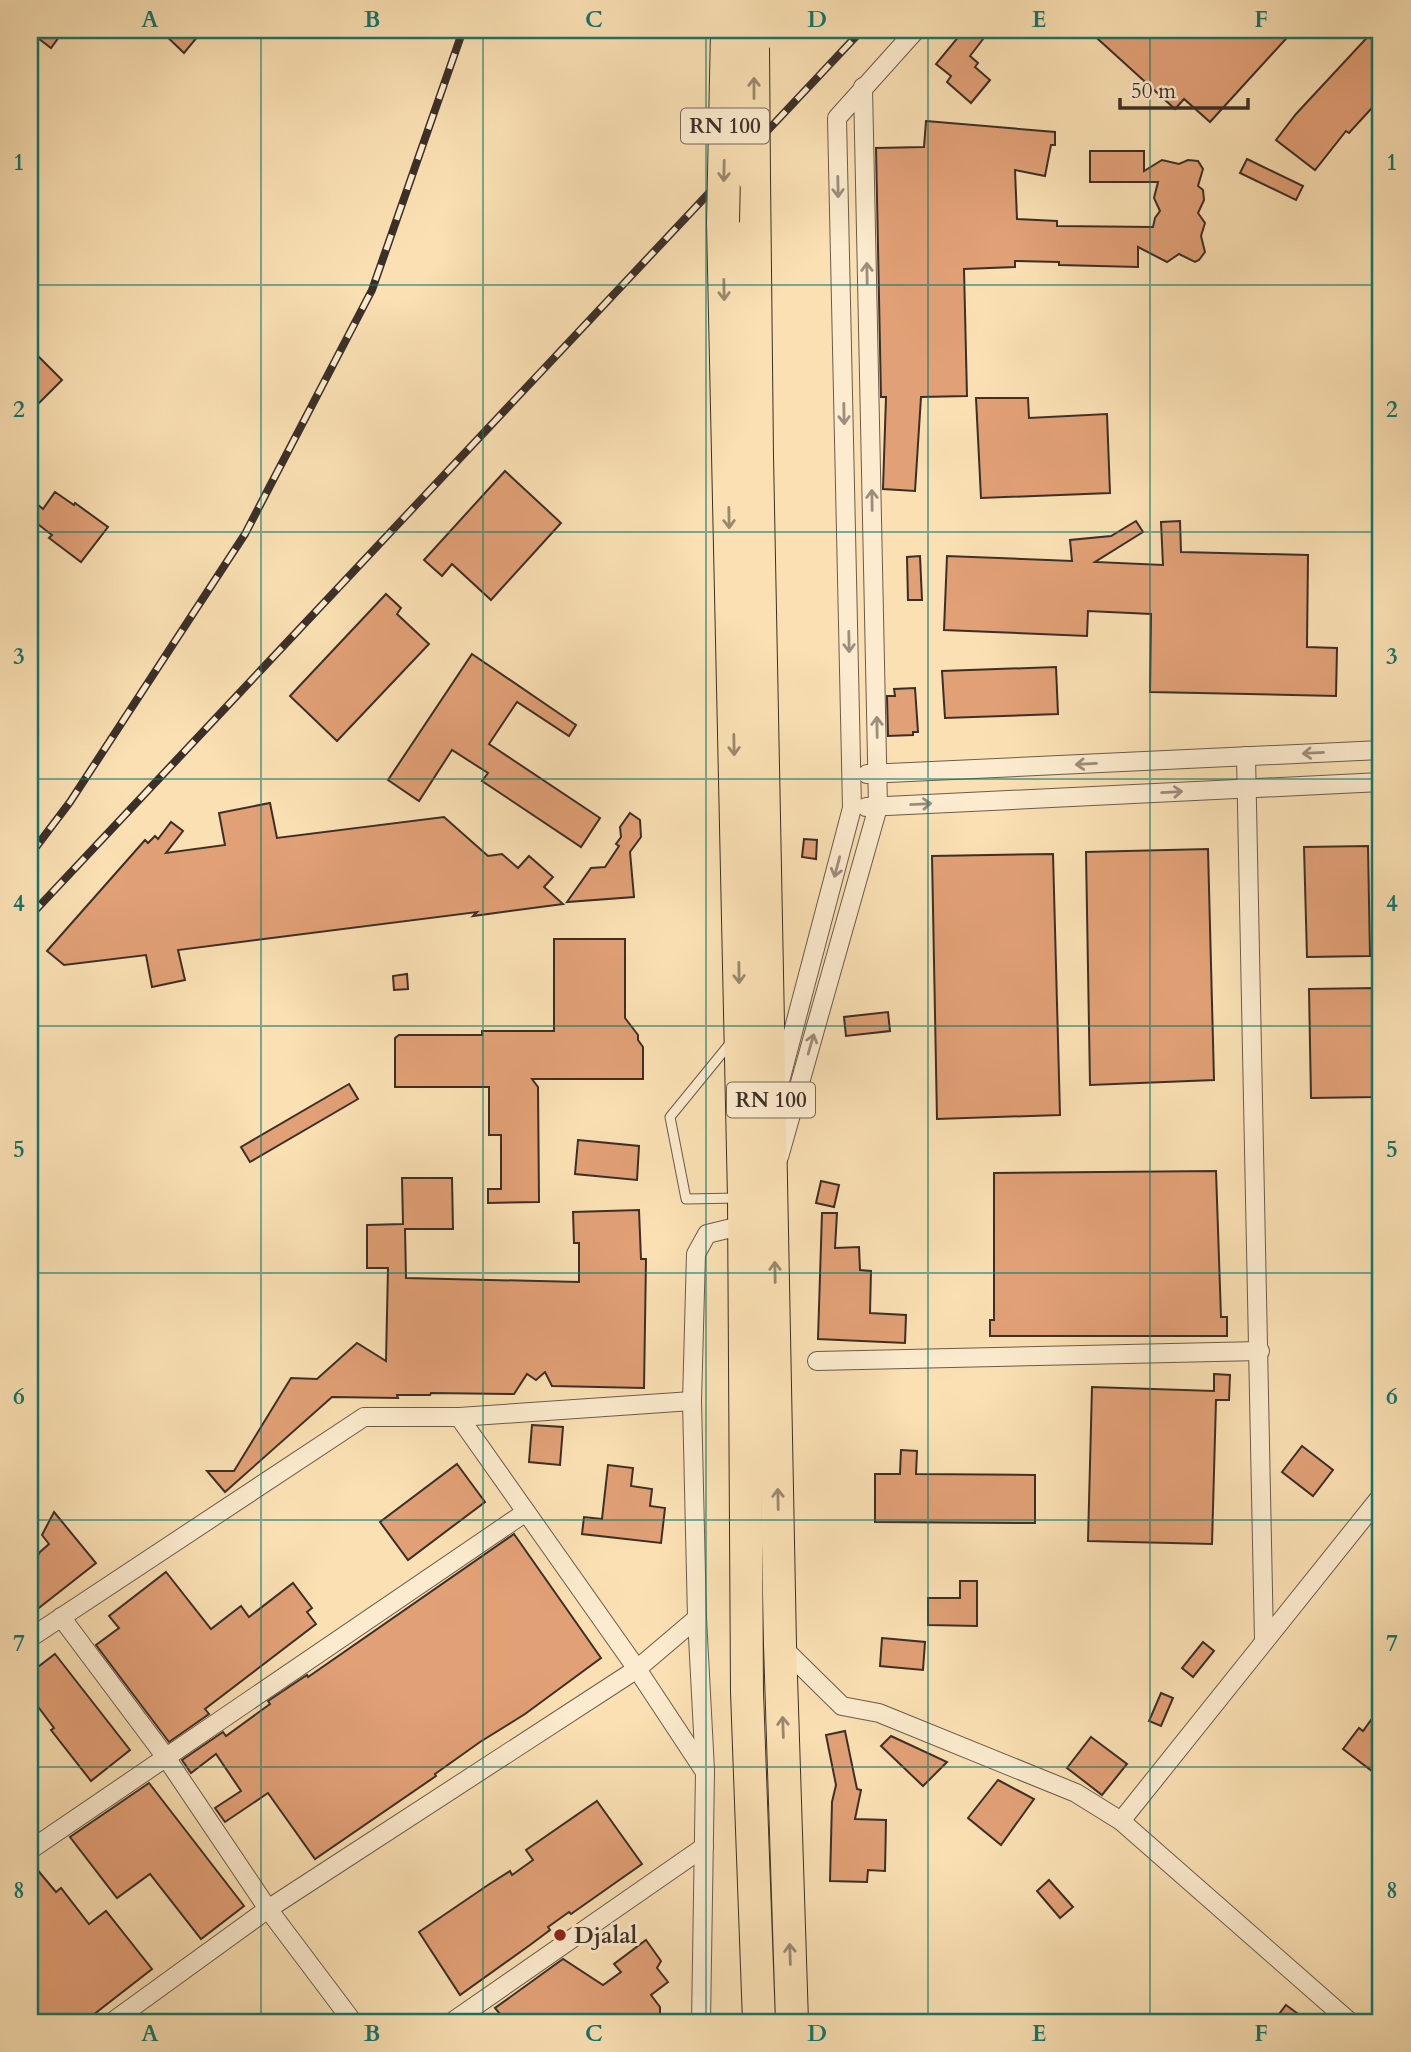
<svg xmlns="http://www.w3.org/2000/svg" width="1411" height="2052" font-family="Cardo,serif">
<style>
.building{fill:#e2a076;stroke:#3b2f29;stroke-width:2}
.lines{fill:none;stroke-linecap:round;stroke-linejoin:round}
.lane-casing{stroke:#6b5b4c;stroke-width:11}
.street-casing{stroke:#6b5b4c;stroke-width:20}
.highway-casing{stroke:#3b2f29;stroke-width:34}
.lane{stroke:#fcebce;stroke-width:9}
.street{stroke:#fcebce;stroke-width:18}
.highway{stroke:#fae0b3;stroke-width:32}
.rail-casing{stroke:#3b2f29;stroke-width:8}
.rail{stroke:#fcebce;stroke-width:5;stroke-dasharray:16;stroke-linecap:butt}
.highway-bridge-casing{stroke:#3b2f29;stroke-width:34;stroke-linecap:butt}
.highway-bridge{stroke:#fae0b3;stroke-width:32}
.oneway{stroke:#9a886e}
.oneway2{stroke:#9c8d7c}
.grid{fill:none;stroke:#0f766e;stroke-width:2;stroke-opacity:0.55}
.poi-dot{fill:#8f2418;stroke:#fcebce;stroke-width:2.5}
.labels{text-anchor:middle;stroke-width:6;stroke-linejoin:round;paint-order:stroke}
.shield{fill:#fcebce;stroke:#75675a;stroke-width:2}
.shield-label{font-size:21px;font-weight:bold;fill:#3b2f29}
.poi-label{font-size:23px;font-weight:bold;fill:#3b2f29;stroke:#fcebce;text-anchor:start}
.neatline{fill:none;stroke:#0f766e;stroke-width:2.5}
.grid-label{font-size:23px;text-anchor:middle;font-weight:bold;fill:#0f766e}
</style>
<rect width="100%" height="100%" fill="#fae0b3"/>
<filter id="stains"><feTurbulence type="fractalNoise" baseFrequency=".00286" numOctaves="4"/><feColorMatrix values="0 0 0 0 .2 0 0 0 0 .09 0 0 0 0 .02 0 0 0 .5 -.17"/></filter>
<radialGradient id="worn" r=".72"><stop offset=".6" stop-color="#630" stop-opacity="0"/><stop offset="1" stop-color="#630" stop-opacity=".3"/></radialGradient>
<!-- building -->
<g class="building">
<polygon points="30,30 64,30 51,48 30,32"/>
<polygon points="160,30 203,30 184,53"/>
<polygon points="964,30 990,30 970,56 978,63 975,67 990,80 971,103 947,82 951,76 936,64"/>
<polygon points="1088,30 1294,30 1210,122 1184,99 1175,109"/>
<polygon points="1374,30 1381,30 1381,98 1349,133 1346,131 1315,170 1276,140 1296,114"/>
<polygon points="926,121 1055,132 1055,145 1051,145 1045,176 1015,170 1017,219 1057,221 1057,226 1153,227 1155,218 1160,211 1154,198 1158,182 1090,182 1090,151 1144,151 1144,171 1162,160 1179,164 1188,160 1198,161 1203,169 1198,186 1203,190 1204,200 1198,213 1205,223 1201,236 1205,252 1199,260 1195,262 1179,254 1167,262 1138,247 1138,267 1059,265 1059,262 1015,261 1015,267 964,269 967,396 921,397 915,491 883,489 886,397 881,397 876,148 924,147"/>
<polygon points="1247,159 1303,186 1296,200 1240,173"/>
<polygon points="30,348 62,380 30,412"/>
<polygon points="976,398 1028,398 1029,418 1107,414 1110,493 981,498"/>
<polygon points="505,471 561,523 491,600 452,564 442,576 424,560"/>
<polygon points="55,492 74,505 75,503 108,527 81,562 49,538 52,535 30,518 30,513 37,504 43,509"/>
<polygon points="1136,521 1143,532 1095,562 1163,565 1161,522 1180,521 1181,552 1308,555 1307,647 1337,648 1336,696 1150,692 1151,614 1088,611 1087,636 944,630 947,556 1072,561 1070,540 1111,536"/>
<polygon points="920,556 922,600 908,600 907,557"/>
<polygon points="386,594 401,608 397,614 429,644 337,741 290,696"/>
<polygon points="472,654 576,725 569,736 517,702 489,744 600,818 581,847 482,781 488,773 452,750 419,801 388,780"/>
<polygon points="1056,667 1058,714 945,718 942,671"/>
<polygon points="915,688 918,732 913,732 913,735 888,736 887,696 895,696 894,689"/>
<polygon points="270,803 277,838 444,817 488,856 502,854 518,868 529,856 553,877 544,887 563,904 473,916 477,912 178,950 185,980 152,987 146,955 64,965 47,951 145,840 148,843 155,836 158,839 171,822 183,831 166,853 225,845 219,813"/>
<polygon points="630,813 640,820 641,837 630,852 634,897 567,902 591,868 605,867 619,846 616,844 621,837 620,827"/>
<polygon points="804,839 817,840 816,859 802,857"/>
<polygon points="1368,846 1370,956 1307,957 1304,847"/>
<polygon points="1208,849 1214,1080 1090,1085 1086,852"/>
<polygon points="1053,854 1060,1115 937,1119 932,856"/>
<polygon points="554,939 625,939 625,1018 638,1035 638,1040 643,1047 643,1079 532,1079 538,1087 539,1202 488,1203 488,1189 501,1189 501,1135 489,1135 489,1087 395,1087 395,1038 399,1035 482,1035 482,1031 554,1031"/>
<polygon points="407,974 408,989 394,990 393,976"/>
<polygon points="1376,988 1378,1097 1311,1098 1309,989"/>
<polygon points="888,1012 890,1031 846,1036 844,1017"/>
<polygon points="349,1084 358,1099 250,1162 241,1147"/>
<polygon points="578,1140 639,1146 637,1180 575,1174"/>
<polygon points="1216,1171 1221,1317 1227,1317 1227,1336 990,1336 990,1320 994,1320 994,1173"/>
<polygon points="402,1178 452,1178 453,1229 405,1229 406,1278 579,1282 579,1243 574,1243 573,1212 639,1210 641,1259 646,1259 644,1388 552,1386 545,1372 536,1380 527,1374 514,1394 431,1393 430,1395 397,1395 398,1398 332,1397 225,1492 207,1471 234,1471 291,1378 317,1379 357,1343 386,1361 388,1268 367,1268 367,1225 403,1224"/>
<polygon points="821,1181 839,1185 834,1207 816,1203"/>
<polygon points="822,1213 837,1213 835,1248 859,1247 860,1270 871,1271 870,1313 906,1315 905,1343 818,1339"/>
<polygon points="1214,1374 1230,1375 1229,1400 1216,1400 1212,1544 1088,1541 1092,1387 1214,1391"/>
<polygon points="532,1425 563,1427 560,1465 529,1462"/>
<polygon points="1302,1446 1333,1470 1313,1496 1282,1472"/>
<polygon points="901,1450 917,1451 916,1474 1035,1475 1035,1523 875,1522 875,1474 900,1474"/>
<polygon points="457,1464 485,1502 408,1560 380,1522"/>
<polygon points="608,1465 633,1468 631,1486 652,1489 650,1506 665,1508 661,1543 582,1534 584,1517 602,1519"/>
<polygon points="54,1512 96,1563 30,1615 30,1569 40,1552 49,1544 42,1535"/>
<polygon points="514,1534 601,1658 525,1714 480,1742 435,1774 436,1776 315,1859 268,1793 225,1822 215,1808 241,1791 216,1754 191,1773 182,1760 223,1732 226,1736 270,1704 268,1701 307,1675 308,1677"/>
<polygon points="166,1572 211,1629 241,1606 249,1617 293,1583 312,1608 307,1612 316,1624 205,1709 209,1714 169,1742 96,1645 119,1628 109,1616"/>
<polygon points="960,1581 977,1581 977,1626 928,1625 928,1598 960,1598"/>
<polygon points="882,1638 925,1642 923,1670 880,1666"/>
<polygon points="1203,1642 1214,1651 1193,1677 1182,1668"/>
<polygon points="55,1654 130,1750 91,1781 51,1730 54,1728 30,1696 30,1673"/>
<polygon points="1161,1693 1173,1698 1161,1726 1149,1721"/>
<polygon points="1381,1706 1381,1778 1343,1749 1359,1728 1363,1731"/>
<polygon points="845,1731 857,1789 861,1790 855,1819 886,1820 885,1871 868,1870 867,1882 830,1881 832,1802 836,1785 826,1735"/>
<polygon points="891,1736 947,1762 923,1786 881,1746"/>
<polygon points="1091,1737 1127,1764 1102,1795 1067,1768"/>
<polygon points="998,1780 1034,1799 1001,1845 968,1818"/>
<polygon points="149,1783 244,1906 201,1939 150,1874 117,1898 70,1837"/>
<polygon points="597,1801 642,1864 571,1914 569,1912 548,1927 550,1930 530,1945 460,1995 419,1932 488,1885 510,1871 512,1875 533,1860 526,1850"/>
<polygon points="30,1861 56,1892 61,1888 89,1924 106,1911 152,1969 84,2022 30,2022"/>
<polygon points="1049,1880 1073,1907 1060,1918 1037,1891"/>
<polygon points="646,1940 661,1961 657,1968 668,1982 651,1995 660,2007 660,2022 494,2022 500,2014 495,2008 563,1959 603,1985 621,1972 614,1964"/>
<polygon points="1286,2005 1309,2022 1273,2022"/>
</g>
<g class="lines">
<!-- lane casing -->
<g class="lane-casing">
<polyline id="lane" points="732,1041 670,1117 686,1199 738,1198"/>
</g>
<!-- street casing -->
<g class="street-casing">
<g id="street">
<polyline points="1246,756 1264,1641"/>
<polyline points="867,774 1381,750"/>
<polyline points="866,807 1381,782"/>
<polyline points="779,1085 852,808 837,118 916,30"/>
<polyline points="779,1157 878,807 863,87"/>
<polyline points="817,1361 1260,1351"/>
<polyline points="459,1417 637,1669 705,1772 701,2022"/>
<polyline points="61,1617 165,1756 268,1909 353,2022"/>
<polyline points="30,1638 364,1417 459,1417 692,1401"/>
<polyline points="780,1645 842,1706 879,1713 1076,1793 1121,1821 1350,2022"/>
<polyline points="705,1770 697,1618 692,1401 696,1254 707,1234 744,1225"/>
<polyline points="1121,1821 1381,1496"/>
<polyline points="30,1850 526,1512"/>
<polyline points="112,2022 268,1909 637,1669 697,1618"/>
<polyline points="452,2022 704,1847"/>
</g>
</g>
<!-- highway casing -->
<g class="highway-casing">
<g id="highway">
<polyline points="754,178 757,456 780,1645 792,2022"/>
<polyline points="723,222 744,1198 747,1692 759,2022"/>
</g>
</g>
<!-- lane -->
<use href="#lane" class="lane"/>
<!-- street -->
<use href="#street" class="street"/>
<!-- highway -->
<use href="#highway" class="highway"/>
<!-- rail casing -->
<g class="rail-casing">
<g id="rail">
<polyline points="30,855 70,802 245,534 372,290 463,30"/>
<polyline points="30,916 862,30"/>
</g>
</g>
<!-- rail -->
<use href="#rail" class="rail"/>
<!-- highway-bridge casing -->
<g class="highway-bridge-casing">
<g id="highway-bridge">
<polyline points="753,48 754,178"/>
<polyline points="723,222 727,30"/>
</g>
</g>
<!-- highway-bridge -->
<use href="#highway-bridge" class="highway-bridge"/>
</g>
<!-- one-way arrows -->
<defs><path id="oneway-shaft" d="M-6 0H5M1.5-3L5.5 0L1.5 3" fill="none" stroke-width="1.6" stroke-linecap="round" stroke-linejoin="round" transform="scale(1.75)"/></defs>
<g class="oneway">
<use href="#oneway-shaft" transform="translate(754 88) rotate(-90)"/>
<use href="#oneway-shaft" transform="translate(724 171) rotate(91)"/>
<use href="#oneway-shaft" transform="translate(724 290) rotate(89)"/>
<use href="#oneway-shaft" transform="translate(729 518) rotate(89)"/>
<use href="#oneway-shaft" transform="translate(734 745) rotate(89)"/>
<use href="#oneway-shaft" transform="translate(739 973) rotate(89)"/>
<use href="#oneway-shaft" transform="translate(775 1272) rotate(-91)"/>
<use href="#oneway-shaft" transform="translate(778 1499) rotate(-91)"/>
<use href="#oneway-shaft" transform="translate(783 1727) rotate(-92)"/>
<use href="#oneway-shaft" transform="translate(790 1954) rotate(-92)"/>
</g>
<g class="oneway2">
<use href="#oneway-shaft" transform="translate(838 187) rotate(89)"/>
<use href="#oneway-shaft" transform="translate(867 273) rotate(-91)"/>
<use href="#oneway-shaft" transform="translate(844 414) rotate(89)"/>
<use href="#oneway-shaft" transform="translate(872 500) rotate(-91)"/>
<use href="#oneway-shaft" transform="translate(849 642) rotate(89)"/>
<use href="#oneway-shaft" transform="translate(877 727) rotate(-91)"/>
<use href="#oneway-shaft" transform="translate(1313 753) rotate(177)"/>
<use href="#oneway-shaft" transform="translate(1086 764) rotate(177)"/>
<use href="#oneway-shaft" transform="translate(1172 792) rotate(-3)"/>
<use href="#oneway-shaft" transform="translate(921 804) rotate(-3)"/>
<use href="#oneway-shaft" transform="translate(837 867) rotate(105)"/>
<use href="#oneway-shaft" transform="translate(811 1044) rotate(-74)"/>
</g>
<!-- grid -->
<path class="grid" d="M261,30V2022M483,30V2022M706,30V2022M928,30V2022M1150,30V2022M30,285H1381M30,532H1381M30,779H1381M30,1026H1381M30,1273H1381M30,1520H1381M30,1767H1381"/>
<!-- markers -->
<circle class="poi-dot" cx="560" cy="1935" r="7"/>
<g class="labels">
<!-- shield labels -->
<g class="shield">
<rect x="681" y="108.5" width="88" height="35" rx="5"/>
<rect x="727" y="1082.5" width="88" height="35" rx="5"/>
</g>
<g class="shield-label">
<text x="725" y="133">RN 100</text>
<text x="771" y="1107">RN 100</text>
</g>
<!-- poi labels -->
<g class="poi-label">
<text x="574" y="1943">Djalal</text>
</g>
</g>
<!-- margin -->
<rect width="1411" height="2052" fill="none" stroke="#fae0b3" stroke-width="77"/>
<!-- scale -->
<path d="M1120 98v10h128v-10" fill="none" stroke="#3b2f29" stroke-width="3.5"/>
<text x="1131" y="98" font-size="21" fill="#3b2f29" stroke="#fcebce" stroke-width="5" paint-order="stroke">50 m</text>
<rect x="38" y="38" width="1334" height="1976" class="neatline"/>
<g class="grid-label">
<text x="150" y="27">A</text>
<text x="372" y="27">B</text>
<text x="594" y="27">C</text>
<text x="817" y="27">D</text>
<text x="1039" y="27">E</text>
<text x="1261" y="27">F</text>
<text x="19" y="170">1</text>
<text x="1392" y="170">1</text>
<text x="19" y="417">2</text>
<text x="1392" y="417">2</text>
<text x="19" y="664">3</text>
<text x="1392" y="664">3</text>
<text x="19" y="911">4</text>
<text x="1392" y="911">4</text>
<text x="19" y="1157">5</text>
<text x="1392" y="1157">5</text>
<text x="19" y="1404">6</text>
<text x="1392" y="1404">6</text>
<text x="19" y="1651">7</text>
<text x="1392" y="1651">7</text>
<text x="19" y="1898">8</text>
<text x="1392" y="1898">8</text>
<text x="150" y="2041">A</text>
<text x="372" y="2041">B</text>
<text x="594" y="2041">C</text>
<text x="817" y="2041">D</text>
<text x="1039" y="2041">E</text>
<text x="1261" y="2041">F</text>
</g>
<rect width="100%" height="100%" filter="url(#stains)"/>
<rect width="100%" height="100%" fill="url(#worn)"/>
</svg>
